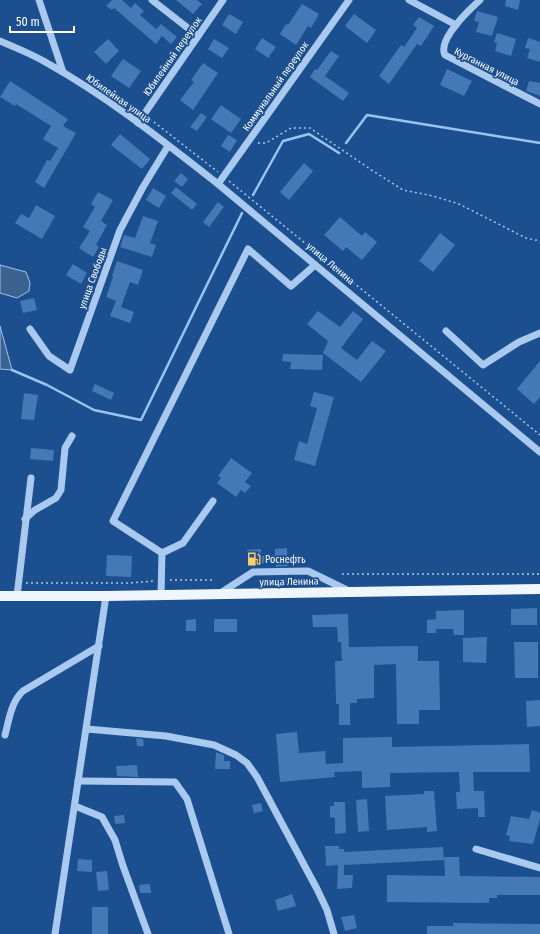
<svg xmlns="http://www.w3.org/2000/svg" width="540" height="934" font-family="'Fira Sans Condensed',sans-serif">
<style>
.green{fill:#2e69ad}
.water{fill:#3c6290;stroke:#9cc4f0}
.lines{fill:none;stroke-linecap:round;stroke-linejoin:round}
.stream{stroke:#9cc4f0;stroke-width:2.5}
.building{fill:#4478b7}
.path{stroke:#a9c9ee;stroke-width:1.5;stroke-dasharray:2 3;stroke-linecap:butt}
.minor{stroke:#a9c9ee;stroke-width:7}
.major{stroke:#f0f6ff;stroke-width:10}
.labels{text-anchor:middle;stroke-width:3.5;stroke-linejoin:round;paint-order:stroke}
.street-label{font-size:10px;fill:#fff;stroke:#1b4f8f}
.poi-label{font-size:10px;fill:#fff;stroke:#1b4f8f;text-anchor:start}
</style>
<rect width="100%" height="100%" fill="#1b4f8f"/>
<!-- green -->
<polygon class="green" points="305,578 307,580 307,582 305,584 264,585 261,584 261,581 264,579"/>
<!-- water -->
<g class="water">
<polygon points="0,265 26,272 30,283 29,291 17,298 0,293"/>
<polygon points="0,326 12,370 0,369"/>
</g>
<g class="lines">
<!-- stream -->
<g class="stream">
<polyline points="346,143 367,115 540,143"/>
<polyline points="253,195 283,141 309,134 339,153"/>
<polyline points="12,370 47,385 94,410 141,420 242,213"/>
</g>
</g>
<!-- building -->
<g class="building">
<polygon points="112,0 122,0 131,8 135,3 144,11 140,15 156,29 161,24 177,37 171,44 162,36 156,44 114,8 112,10 106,6"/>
<polygon points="176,0 197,0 202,4 193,14"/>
<polygon points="506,0 520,0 518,10 505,6"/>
<polygon points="302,4 319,14 311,28 308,26 296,45 280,34 286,24 288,25"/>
<polygon points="477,11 498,17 492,36 476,32 479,22 474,21"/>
<polygon points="229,14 243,22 236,34 222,25"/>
<polygon points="354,14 376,30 367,43 345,26"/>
<polygon points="419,17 434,26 421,46 417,44 389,84 379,76 401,45 404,47 417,28 413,25"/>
<polygon points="497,33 516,39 511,56 495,51 497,43 494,42"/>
<polygon points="262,38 276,47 268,58 255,49"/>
<polygon points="528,38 540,42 540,62 527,58 530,49 525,48"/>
<polygon points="108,39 119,51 106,64 94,52"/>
<polygon points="214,39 229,48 222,58 208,49"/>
<polygon points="331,51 339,56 325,76 349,93 343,101 310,77 315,69 317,70"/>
<polygon points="123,59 141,71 129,88 111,76"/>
<polygon points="203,63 218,73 193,110 180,100 194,82 191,80"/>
<polygon points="447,69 472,81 464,96 440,85"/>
<polygon points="10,81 68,119 63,126 76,133 44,188 35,182 47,160 50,161 58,148 43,139 51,126 16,104 15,106 0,97"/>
<polygon points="529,81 540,83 540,96 526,91"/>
<polygon points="221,105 241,119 231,133 211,119"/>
<polygon points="201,113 207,117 197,131 190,127"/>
<polygon points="120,134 150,159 142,169 111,145"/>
<polygon points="228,135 237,140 230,152 221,146"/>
<polygon points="304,163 313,171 289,200 280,192"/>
<polygon points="181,173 188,179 182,187 174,181"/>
<polygon points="176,187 197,204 192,210 171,193"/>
<polygon points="153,188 166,196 159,208 146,200"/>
<polygon points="98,192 113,200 101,221 107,225 96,245 99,247 93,257 79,248 90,231 83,227 95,207 91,204"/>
<polygon points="218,202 224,207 209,227 203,222"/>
<polygon points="36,205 55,216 42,239 15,223 21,214 29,218"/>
<polygon points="143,216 158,221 150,243 156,245 152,257 120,247 124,235 135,238"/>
<polygon points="340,217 362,236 365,232 377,242 362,260 346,247 343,251 324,235"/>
<polygon points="440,233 455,245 433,272 419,261"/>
<polygon points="117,261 143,270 138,285 130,282 121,307 134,312 130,323 110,316 116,301 106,297 113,277 112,276"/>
<polygon points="73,264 87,273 81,284 66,275"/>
<polygon points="34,298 37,310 23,313 20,301"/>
<polygon points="318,311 340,327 353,311 363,319 341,348 357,360 372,341 386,351 361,382 323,353 328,341 307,324"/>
<polygon points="283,354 323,355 322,370 290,369 291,362 282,361"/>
<polygon points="540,361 540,397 534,404 517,389"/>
<polygon points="95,384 114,393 111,400 92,391"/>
<polygon points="314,392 334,397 315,466 294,460 299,441 307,444 317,408 310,406"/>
<polygon points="24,393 38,395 34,420 21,419"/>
<polygon points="31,448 54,450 53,461 30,459"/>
<polygon points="231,458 252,473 245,482 251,486 245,493 241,490 236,497 217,483 221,478 218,476"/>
<polygon points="287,548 288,566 276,567 276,562 248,565 247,550 261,549 261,556 275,555 275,549"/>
<polygon points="107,555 132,556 131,577 106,576"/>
<polygon points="537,608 537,625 511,625 511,609"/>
<polygon points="464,610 464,635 454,635 453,629 436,629 436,633 427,633 427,620 436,619 436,611"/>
<polygon points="348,614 349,647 418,646 418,661 439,661 440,710 419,710 419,724 397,724 396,664 374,665 374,698 357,699 357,703 350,703 350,725 339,725 339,704 336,704 335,661 342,661 341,642 338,642 337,627 313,627 312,615"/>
<polygon points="196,619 196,631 186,631 186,620"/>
<rect x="214" y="619" width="23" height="13"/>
<polygon points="487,637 486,663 463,662 463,638"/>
<polygon points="514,642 538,642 538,678 515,678"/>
<polygon points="540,700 540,726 527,727 526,701"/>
<polygon points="297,732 299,753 325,751 326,764 343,763 343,738 392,737 392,747 529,744 530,772 473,772 474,791 484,791 485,817 478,817 478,808 457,809 456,792 460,792 459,772 390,773 390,787 362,788 362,771 334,772 335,777 280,782 276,734"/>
<polygon points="136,738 143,739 144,746 137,746"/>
<polygon points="216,752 224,755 224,761 230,761 230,769 215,769"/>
<polygon points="137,765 138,777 117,776 116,766"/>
<polygon points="424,791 434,791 437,831 427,832 427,827 387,830 385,796 424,794"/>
<polygon points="367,799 369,831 358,832 356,800"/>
<polygon points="334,802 345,802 346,833 335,834 335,818 330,817 330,806 334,806"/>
<polygon points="261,803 263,811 254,813 252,805"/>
<polygon points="532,810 540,813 540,819 533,844 509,841 510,836 506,835 511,816 529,819"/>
<polygon points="124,815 125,823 115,824 114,816"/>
<polygon points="325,846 339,846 339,849 344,849 344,852 443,847 444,860 344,865 344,875 353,875 352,888 337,889 338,865 326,866"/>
<polygon points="444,857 459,857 460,876 540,877 540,895 497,895 497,898 489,898 489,903 387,902 387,875 445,876"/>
<polygon points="78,859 92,860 92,872 77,871"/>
<polygon points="107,871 109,890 98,891 96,872"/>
<polygon points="150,884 151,893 140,893 139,885"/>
<polygon points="292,894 296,906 278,911 275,900"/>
<rect x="92" y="907" width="16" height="27"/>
<polygon points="354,915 357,928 345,931 341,917"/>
<polygon points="453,923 540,924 540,934 427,934 427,926 453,926"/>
</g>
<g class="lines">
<!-- path -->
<g class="path">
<polyline points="115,96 137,110"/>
<polyline points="150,119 218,172"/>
<polyline points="258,143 266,143 291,128 310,128 373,171 403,190 433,196 459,204 526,238 540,241"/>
<polyline points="229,181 540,435"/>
<polyline points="342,574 540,574"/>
<polyline points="170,580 214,580"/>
<polyline points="261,582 307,581"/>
<polyline points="26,583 129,583 154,581"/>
</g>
<!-- minor -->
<g class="minor">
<polyline points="39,0 63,72"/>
<polyline points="152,0 198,36"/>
<polyline points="409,0 456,25"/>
<path d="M480,0C469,10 437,40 445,55L540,104"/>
<path d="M0,41C16,48 32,54 47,63C108,97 163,141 218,184L540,452"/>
<polyline points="138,123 223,0"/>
<polyline points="218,184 349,0"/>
<polyline points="30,329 49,356 70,370 120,230 143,187 168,146"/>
<polyline points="446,331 483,365 519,342 540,333"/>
<polyline points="25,519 35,510 56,498 61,490 65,448 72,436"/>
<polyline points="162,553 183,543 213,501"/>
<polyline points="219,594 253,572 308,571 349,591"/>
<polyline points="161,595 162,553 113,521 248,249 291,286 315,265"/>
<polyline points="17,596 31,478"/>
<polyline points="87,729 166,736 214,745 236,755 247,763 257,777 317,889 327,910 334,934"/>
<path d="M5,735C9,720 11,702 23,691L99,646"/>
<polyline points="78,781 175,782 187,799 229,934"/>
<polyline points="75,806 102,817 115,840 123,866 148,934"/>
<polyline points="476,849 540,868"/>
<polyline points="55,934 106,596"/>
</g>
<!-- major -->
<polyline class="major" points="0,596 106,596 540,589"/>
</g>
<!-- icons -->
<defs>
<g id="fuel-bare" transform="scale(1.08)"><path d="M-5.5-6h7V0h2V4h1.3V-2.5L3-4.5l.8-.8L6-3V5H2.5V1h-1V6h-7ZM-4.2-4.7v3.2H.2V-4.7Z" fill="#ffd166" stroke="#1b4f8f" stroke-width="2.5" paint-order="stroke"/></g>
</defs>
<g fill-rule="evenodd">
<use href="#fuel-bare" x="254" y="559"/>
</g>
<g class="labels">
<!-- street labels -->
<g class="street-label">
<text transform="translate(172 56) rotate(-55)" y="4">Юбилейный переулок</text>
<text transform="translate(487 66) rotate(27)" y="4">Курганная улица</text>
<text transform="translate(275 86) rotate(-55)" y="4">Коммунальный переулок</text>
<text transform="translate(119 98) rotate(35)" y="4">Юбилейная улица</text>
<text transform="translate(331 263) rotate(40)" y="4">улица Ленина</text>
<text transform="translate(92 278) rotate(-70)" y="4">улица Свободы</text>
<text transform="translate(289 581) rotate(-1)" y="4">улица Ленина</text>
</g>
<!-- poi labels -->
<g class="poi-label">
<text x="265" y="563">Роснефть</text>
</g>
</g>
<!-- scale -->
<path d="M10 26v6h64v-6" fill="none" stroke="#ffffff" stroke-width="2"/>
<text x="16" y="26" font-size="12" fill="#ffffff" stroke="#1b4f8f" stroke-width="3" paint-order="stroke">50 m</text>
</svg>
